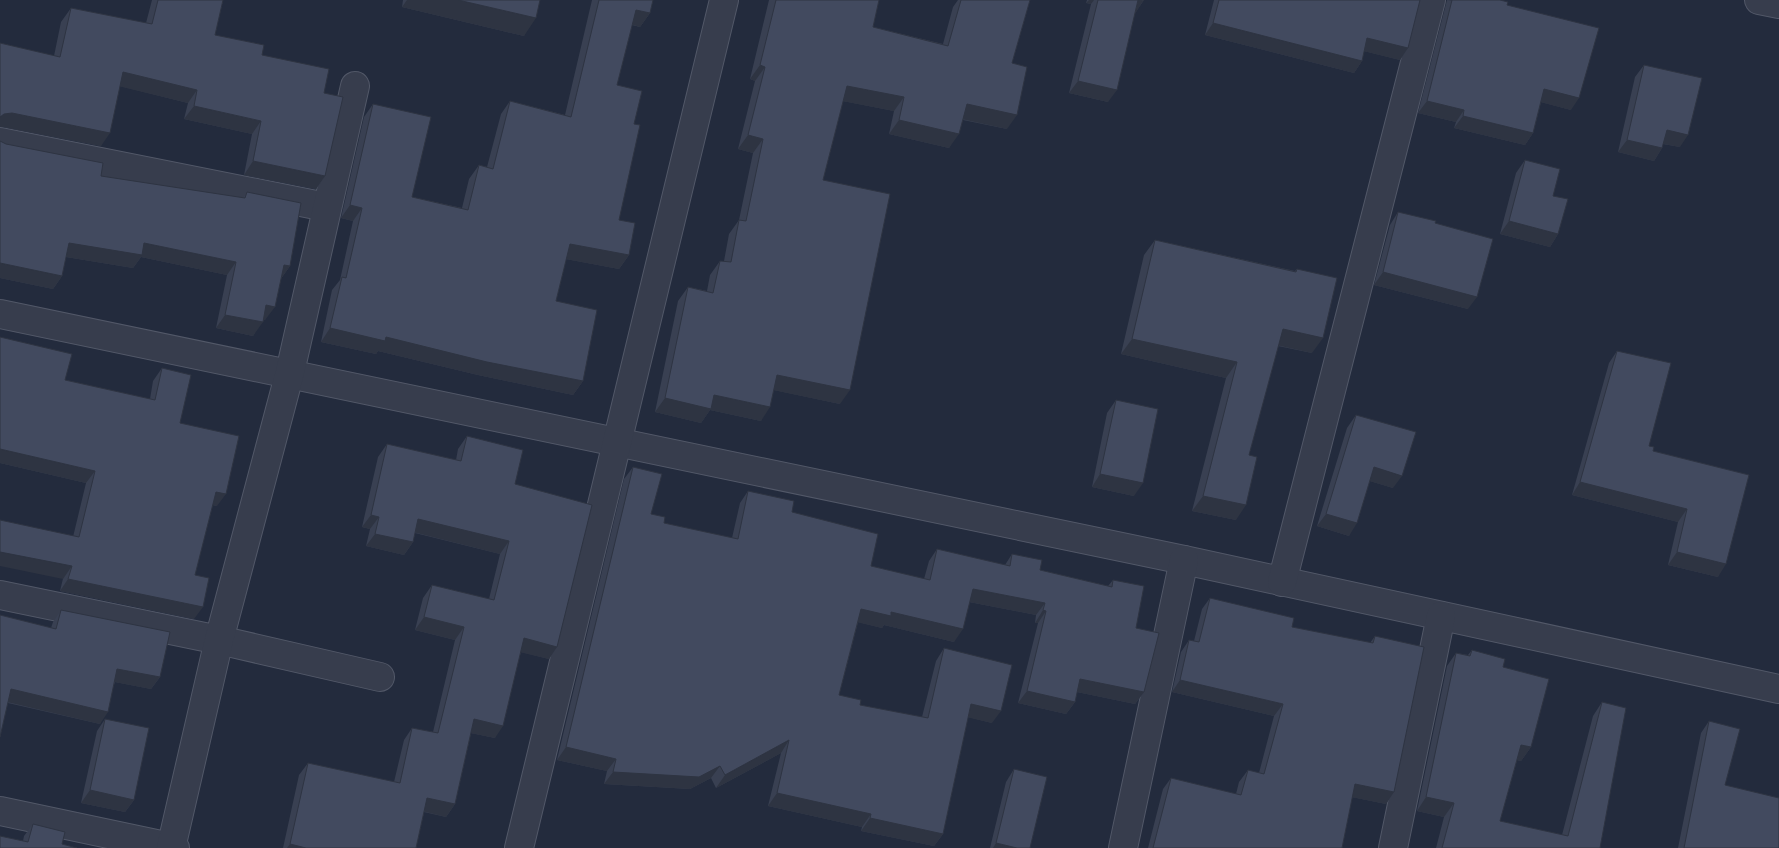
<svg xmlns="http://www.w3.org/2000/svg" width="1779" height="848" font-family="Rubik,sans-serif">
<style>
.lines{fill:none;stroke-linecap:round;stroke-linejoin:round}
.minor-casing{stroke:#525868;stroke-width:30}
.tertiary-casing{stroke:#525868;stroke-width:30}
.minor{stroke:#373d4d;stroke-width:28}
.tertiary{stroke:#373d4d;stroke-width:28}
.wall{fill:#394052}
.shaded-wall{fill:#2e3442}
.building{fill:#424a5f;stroke:#2e3442}
</style>
<rect width="100%" height="100%" fill="#232b3d"/>
<g class="lines">
<!-- minor casing -->
<g class="minor-casing">
<g id="minor">
<polyline points="0,142 326,207"/>
<polyline points="0,314 1184,560 1779,689"/>
<polyline points="1282,582 1431,0"/>
<polyline points="0,595 219,640 380,677"/>
<polyline points="0,811 175,848"/>
<polyline points="171,848 219,640 290,372 355,86"/>
<polyline points="519,848 724,0"/>
<polyline points="1123,848 1184,560"/>
<polyline points="1393,848 1441,616"/>
</g>
</g>
<!-- tertiary casing -->
<g class="tertiary-casing">
<polyline id="tertiary" points="1759,0 1779,4"/>
</g>
<!-- minor -->
<use href="#minor" class="minor"/>
<!-- tertiary -->
<use href="#tertiary" class="tertiary"/>
</g>
<!-- wall -->
<g class="wall">
<polygon points="152,0 223,0 215,35 262,55 324,93 325,176 316,189 244,175 252,134 184,119 188,103 120,86 101,146 3,127 0,127 0,43 54,56 61,22 71,8 146,23"/>
<polygon points="403,0 540,0 524,36 402,7"/>
<polygon points="592,0 653,0 650,13 640,27 632,25 617,85 634,124 619,220 629,255 619,269 566,259 556,301 583,381 573,395 478,375 378,351 376,354 321,342 332,290 340,280 353,221 341,218 364,117 373,104 412,197 462,208 469,179 479,165 487,167 501,114 510,101 565,115"/>
<polygon points="769,0 879,0 873,27 943,44 953,7 958,0 1030,0 1012,63 1007,129 963,120 949,148 889,134 894,111 843,101 823,180 840,404 774,390 761,421 710,410 701,423 655,412 678,301 688,287 707,291 710,275 720,261 724,261 729,234 739,220 753,153 738,149 755,81 750,79"/>
<polygon points="1087,0 1144,0 1135,13 1108,102 1069,93 1091,4 1086,3"/>
<polygon points="1214,0 1420,0 1408,48 1400,60 1364,51 1362,61 1354,73 1205,35"/>
<polygon points="1447,0 1507,5 1571,110 1541,102 1533,133 1525,145 1454,128 1456,122 1418,113"/>
<polygon points="1644,65 1680,147 1663,144 1662,148 1654,161 1618,152 1635,77"/>
<polygon points="0,141 6,144 101,176 243,198 247,192 290,266 280,280 265,320 263,319 253,336 216,328 227,275 141,257 133,268 66,257 62,276 53,289 0,278"/>
<polygon points="1525,160 1553,196 1558,234 1550,247 1500,234 1516,173"/>
<polygon points="1398,212 1435,223 1468,309 1374,285 1390,225"/>
<polygon points="1155,240 1295,271 1297,269 1312,353 1278,346 1249,455 1236,520 1192,511 1226,378 1121,354 1144,255"/>
<polygon points="0,337 65,380 150,399 153,381 162,368 180,423 217,506 212,505 195,575 194,619 60,591 86,483 0,463"/>
<polygon points="1617,351 1649,446 1653,451 1749,475 1718,577 1668,565 1678,522 1572,495 1609,363"/>
<polygon points="1116,400 1134,496 1092,487 1107,413"/>
<polygon points="1356,415 1393,488 1370,481 1349,536 1317,526 1347,428"/>
<polygon points="467,436 515,484 557,647 549,659 521,652 495,738 471,733 455,804 446,817 424,812 416,848 283,848 299,775 308,763 394,782 404,740 412,728 433,732 455,640 415,630 423,598 432,585 489,599 500,554 415,533 413,542 404,555 366,546 370,529 362,527 378,457 387,444 456,460 458,449"/>
<polygon points="633,467 651,514 664,523 732,538 740,503 748,491 792,512 871,566 924,579 929,561 937,549 1005,565 1012,554 1040,570 1108,586 1113,580 1136,628 1144,692 1135,704 1077,692 1075,702 1066,714 1018,703 1038,623 1035,623 1036,615 969,602 954,642 884,625 882,628 858,622 839,695 860,705 922,717 936,661 944,648 992,723 968,717 943,834 934,846 861,831 862,827 768,806 781,753 716,788 711,778 690,789 604,784 607,771 557,760 624,479"/>
<polygon points="1210,598 1292,627 1370,643 1375,636 1394,792 1386,804 1352,797 1342,848 1148,848 1163,789 1171,778 1236,794 1239,782 1248,770 1259,773 1274,716 1172,692 1181,652 1189,640 1194,641 1202,609"/>
<polygon points="61,610 160,677 151,689 115,682 100,724 8,703 0,615 51,628 53,622"/>
<polygon points="1472,650 1503,667 1531,747 1521,761 1517,760 1500,821 1562,835 1593,716 1602,702 1600,848 1436,848 1444,817 1417,811 1447,666 1456,653 1468,655"/>
<polygon points="105,719 134,800 125,812 81,803 97,731"/>
<polygon points="1709,721 1725,785 1779,848 1678,848 1701,733"/>
<polygon points="1014,769 1030,848 990,848 1006,782"/>
<polygon points="33,824 62,844 0,848 23,841 24,836"/>
</g>
<!-- shaded-wall -->
<g class="shaded-wall">
<polygon points="407,0 458,0 536,18 524,36 402,7"/>
<polygon points="1089,0 1094,0 1091,4 1086,3"/>
<polygon points="1138,0 1143,1 1135,14"/>
<polygon points="636,10 650,13 640,27 627,23"/>
<polygon points="1213,23 1362,61 1354,73 1205,35"/>
<polygon points="1367,38 1408,48 1400,60 1359,50"/>
<polygon points="760,65 765,67 755,81 750,79"/>
<polygon points="123,72 197,90 188,103 114,85"/>
<polygon points="1078,81 1117,90 1108,102 1069,93"/>
<polygon points="847,86 904,97 894,111 837,100"/>
<polygon points="1544,89 1579,98 1571,110 1536,101"/>
<polygon points="1427,101 1464,110 1456,122 1418,113"/>
<polygon points="967,104 1017,115 1007,129 957,118"/>
<polygon points="194,106 261,121 252,134 184,119"/>
<polygon points="12,113 110,133 101,146 3,127 0,127 0,117 4,114"/>
<polygon points="1463,116 1533,133 1525,145 1454,128"/>
<polygon points="899,120 959,134 949,148 889,134"/>
<polygon points="1667,130 1688,135 1680,147 1658,143"/>
<polygon points="748,135 763,139 753,153 738,149"/>
<polygon points="1627,140 1662,148 1654,161 1618,152"/>
<polygon points="253,161 325,176 316,189 244,175"/>
<polygon points="350,205 362,208 353,221 341,218"/>
<polygon points="1509,221 1558,234 1550,247 1500,234"/>
<polygon points="69,243 144,243 236,262 227,275 141,257 133,268 60,256"/>
<polygon points="570,244 629,255 619,269 560,258"/>
<polygon points="0,263 62,276 53,289 0,278"/>
<polygon points="284,265 290,266 280,280"/>
<polygon points="1383,272 1477,297 1468,309 1374,285"/>
<polygon points="266,305 275,307 265,320 257,318"/>
<polygon points="225,315 263,322 253,336 216,328"/>
<polygon points="330,328 386,337 583,381 573,395 478,375 378,351 376,354 321,342"/>
<polygon points="1283,329 1323,338 1312,353 1272,344"/>
<polygon points="1132,339 1237,362 1226,378 1121,354"/>
<polygon points="777,375 850,390 840,404 768,389"/>
<polygon points="714,395 770,407 761,421 710,410 701,423 655,412 665,398"/>
<polygon points="0,449 95,471 86,483 0,463"/>
<polygon points="1374,467 1402,476 1393,488 1366,480"/>
<polygon points="1100,474 1143,483 1134,496 1092,487"/>
<polygon points="1580,482 1687,509 1678,522 1572,495"/>
<polygon points="216,492 226,494 217,506 207,504"/>
<polygon points="1203,496 1246,505 1236,520 1192,511"/>
<polygon points="1326,514 1357,523 1349,536 1317,526"/>
<polygon points="371,515 379,517 370,529 362,527"/>
<polygon points="418,519 509,541 500,554 409,531"/>
<polygon points="375,534 413,542 404,555 366,546"/>
<polygon points="0,552 72,566 63,579 0,566"/>
<polygon points="1677,552 1726,564 1718,577 1668,565"/>
<polygon points="68,579 203,607 194,619 60,591"/>
<polygon points="973,589 1045,603 1036,615 964,601"/>
<polygon points="861,609 891,612 963,629 954,642 884,625 882,628 852,621"/>
<polygon points="1043,610 1046,611 1038,623 1035,623"/>
<polygon points="424,617 464,627 455,640 415,630"/>
<polygon points="524,638 557,647 549,659 515,651"/>
<polygon points="117,669 160,677 151,689 109,681"/>
<polygon points="1080,679 1144,692 1135,704 1072,691"/>
<polygon points="1180,680 1283,704 1274,716 1172,692"/>
<polygon points="11,689 108,712 100,724 3,701"/>
<polygon points="1027,691 1075,702 1066,714 1018,703"/>
<polygon points="971,704 1001,711 992,723 962,716"/>
<polygon points="474,719 503,726 495,738 465,732"/>
<polygon points="789,740 781,753 716,788 725,775"/>
<polygon points="1521,745 1531,747 1521,761 1511,759"/>
<polygon points="566,747 616,759 607,771 557,760"/>
<polygon points="720,766 711,778 690,789 604,784 613,772"/>
<polygon points="1355,784 1394,792 1386,804 1346,796"/>
<polygon points="90,790 134,800 125,812 81,803"/>
<polygon points="777,793 871,814 862,827 768,806"/>
<polygon points="1426,797 1454,803 1444,817 1417,811"/>
<polygon points="427,798 455,804 446,817 418,810"/>
<polygon points="870,818 943,834 934,846 861,831"/>
<polygon points="996,843 1017,848 993,848"/>
<polygon points="290,844 306,848 287,848"/>
</g>
<!-- building -->
<g class="building">
<polygon points="158,0 223,0 215,35 264,45 262,55 329,69 324,93 343,97 325,176 253,161 261,121 194,106 197,90 123,72 110,133 12,113 4,114 0,117 0,43 60,57 71,8 152,24"/>
<polygon points="458,0 540,0 536,18"/>
<polygon points="599,0 653,0 650,13 636,10 617,85 642,91 634,124 640,125 619,220 635,223 629,255 570,244 556,301 597,310 583,381 487,362 386,337 385,341 330,328 342,277 346,278 362,208 350,205 373,104 431,117 412,197 468,210 479,165 493,169 510,101 571,117"/>
<polygon points="776,0 879,0 873,27 948,46 961,0 1030,0 1012,63 1027,67 1017,115 967,104 959,134 899,120 904,97 847,86 823,180 890,194 850,390 777,375 770,407 714,395 711,409 665,398 688,287 713,293 720,261 731,262 739,220 746,221 763,139 748,135 765,67 760,65"/>
<polygon points="1098,0 1144,0 1143,1 1138,0 1117,90 1078,81"/>
<polygon points="1219,0 1420,0 1408,48 1367,38 1362,61 1213,23"/>
<polygon points="1452,0 1500,0 1508,2 1507,5 1599,28 1579,98 1544,89 1533,133 1463,116 1464,110 1427,101"/>
<polygon points="1644,65 1702,78 1688,135 1667,130 1662,148 1627,140"/>
<polygon points="0,141 6,144 103,163 101,176 245,198 247,192 301,203 290,266 284,265 275,307 266,305 263,322 225,315 236,262 144,243 142,255 69,243 62,276 0,263"/>
<polygon points="1525,160 1560,169 1553,196 1568,199 1558,234 1509,221"/>
<polygon points="1398,212 1436,221 1435,223 1493,239 1477,297 1383,272"/>
<polygon points="1155,240 1296,272 1297,269 1337,278 1323,338 1283,329 1249,455 1257,457 1246,505 1203,496 1237,362 1132,339"/>
<polygon points="0,337 72,354 65,380 155,400 162,368 191,375 180,423 239,436 226,494 216,492 195,575 209,578 203,607 68,579 72,566 0,552 0,520 79,537 95,471 0,449"/>
<polygon points="1617,351 1671,363 1649,446 1654,447 1653,451 1749,475 1726,564 1677,552 1687,509 1580,482"/>
<polygon points="1116,400 1158,409 1143,483 1100,474"/>
<polygon points="1356,415 1416,432 1402,476 1374,467 1357,523 1326,514"/>
<polygon points="467,436 523,450 515,484 592,505 557,647 524,638 503,726 474,719 455,804 427,798 416,848 306,848 290,844 308,763 400,783 412,728 438,733 464,627 424,617 432,585 494,600 509,541 418,519 413,542 375,534 379,517 371,515 387,444 461,461"/>
<polygon points="633,467 662,474 651,514 665,517 664,523 738,539 748,491 794,501 792,512 878,534 871,566 930,580 937,549 1010,566 1012,554 1042,560 1040,570 1112,587 1113,580 1144,586 1136,628 1159,633 1144,692 1080,679 1075,702 1027,691 1046,611 1043,610 1045,603 973,589 963,629 891,612 891,616 861,609 839,695 861,700 860,705 928,718 944,648 1012,665 1001,711 971,704 943,834 870,818 871,814 777,793 789,740 725,775 720,766 699,777 613,772 616,759 566,747"/>
<polygon points="1210,598 1294,618 1292,627 1373,643 1375,636 1424,647 1394,792 1355,784 1342,848 1153,848 1171,778 1241,795 1248,770 1264,774 1283,704 1180,680 1189,640 1199,642"/>
<polygon points="61,610 170,632 160,677 117,669 108,712 11,689 0,737 0,615 56,629"/>
<polygon points="1472,650 1505,659 1503,667 1549,679 1531,747 1521,745 1500,821 1568,836 1602,702 1626,708 1600,848 1442,848 1454,803 1426,797 1456,653 1470,656"/>
<polygon points="105,719 149,728 134,800 90,790"/>
<polygon points="1709,721 1740,729 1725,785 1779,798 1779,848 1684,848"/>
<polygon points="1014,769 1047,777 1030,848 1017,848 996,843"/>
<polygon points="33,824 65,832 62,844 77,848 0,848 0,836 28,842"/>
</g>
</svg>
